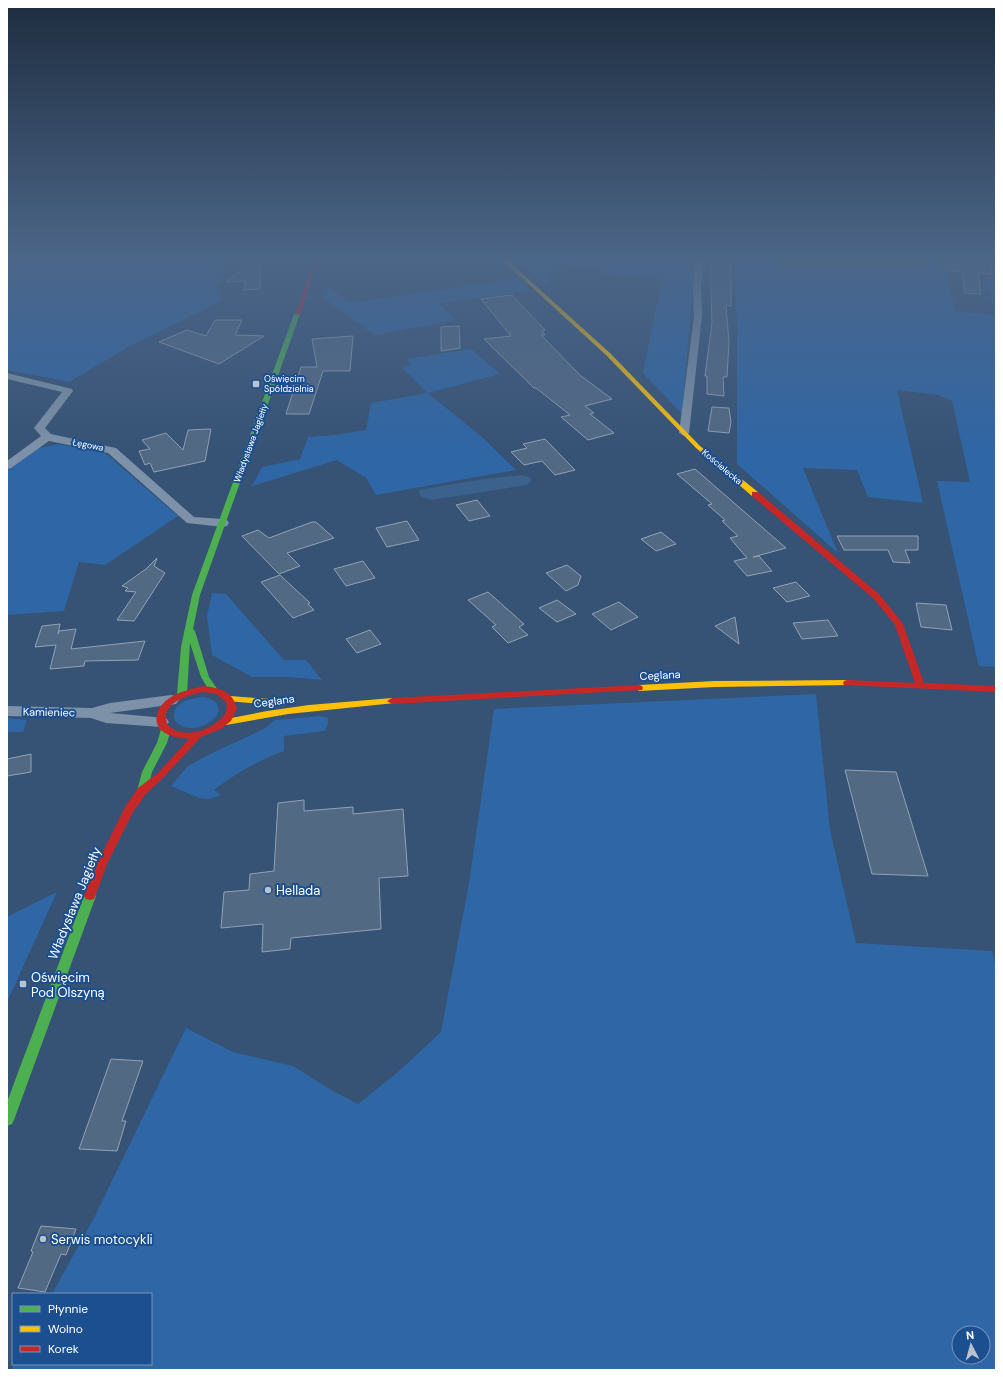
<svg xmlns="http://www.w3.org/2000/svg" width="1003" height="1377" font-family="'DM Sans',sans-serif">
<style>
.green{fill:#2f66a5;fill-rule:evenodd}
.water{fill:#3b618d}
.building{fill:#526984;stroke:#92a2b6}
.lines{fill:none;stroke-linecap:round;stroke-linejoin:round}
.street{fill:#7d92a8;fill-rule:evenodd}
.fast{fill:#4caf50;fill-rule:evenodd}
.slow{fill:#ffc107;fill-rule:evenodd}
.jam{fill:#c62828;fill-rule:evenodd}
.poi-dot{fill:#b9c2ce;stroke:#1b4f8f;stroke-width:1.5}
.labels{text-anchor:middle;stroke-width:4;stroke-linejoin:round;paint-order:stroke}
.far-poi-label{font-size:9px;fill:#fff;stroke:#1b4f8f;text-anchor:start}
.far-street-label{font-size:9px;fill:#fff;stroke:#1b4f8f}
.street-label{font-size:11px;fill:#fff;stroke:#1b4f8f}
.near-poi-label{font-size:13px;fill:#fff;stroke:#1b4f8f;text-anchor:start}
.near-street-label{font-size:13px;fill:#fff;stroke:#1b4f8f}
</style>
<rect width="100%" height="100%" fill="#365274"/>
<!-- green -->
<g class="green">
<polygon points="7,259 221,259 214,266 229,268 216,287 223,300 128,347 69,382 7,370"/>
<polygon points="515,259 695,259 682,414 643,373 662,279 599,273 602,268 556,264 546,285"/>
<polygon points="735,259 776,259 778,266 925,268 923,259 943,259 955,311 995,315 987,277 996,277 996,667 979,666 978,663 937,481 970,482 952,401 939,395 897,390 923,503 868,497 857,470 803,468 838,553 737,464 737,335"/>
<polygon points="517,279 530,291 438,303 456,320 375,335 323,298 327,285 349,303"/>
<polygon points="471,349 500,374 428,393 482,437 516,470 376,495 366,478 337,460 252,486 262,467 300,459 308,437 335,435 366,430 371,403 427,393 403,368 412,365 406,359"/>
<polygon points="58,444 105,453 178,516 105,565 79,562 64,611 7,615 7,470 35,449"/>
<polygon points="212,593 226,594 284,660 306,660 322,680 289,677 252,677 212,655 207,616"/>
<path d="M816,694L830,830L856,943L992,951L996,967V1370H11L14,1364H151V1294H52L94,1218L186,1028L233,1052L293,1066L333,1091L358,1104L398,1072L441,1032L469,883L494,709ZM959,1333H983V1357H959Z"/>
<path d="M204,697C212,699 218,701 219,711C214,724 190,735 177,723C175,721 173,717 174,714C175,701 193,698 204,697Z"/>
<path d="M321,716L328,718V723L325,731L284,736V751C259,760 236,773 214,790L221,795L209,799L199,798L171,786L188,766L214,752L264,729L275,720Z"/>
<polygon points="7,718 27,720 23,732 7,732"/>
<polygon points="57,892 7,1002 7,917"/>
</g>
<!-- water -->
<polygon class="water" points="522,475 530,477 531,481 527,485 431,500 420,496 419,490 483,479"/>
<!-- building -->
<g class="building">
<polygon points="255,259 261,259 260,289 244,290 245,281 226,282"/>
<polygon points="944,259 990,259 992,274 978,273 981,294 965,293 962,272 944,270"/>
<polygon points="710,263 731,264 731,306 726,305 729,342 727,377 723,377 724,396 707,394 707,376 705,376 712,323"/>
<polygon points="512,295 545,330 542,331 545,335 541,335 581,376 612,399 585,406 594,413 590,414 614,433 588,440 561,417 570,415 536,388 534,388 484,339 511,336 481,299"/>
<polygon points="215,320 242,320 235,335 264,336 219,364 159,342 187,330 206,336"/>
<polygon points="459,326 460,348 441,351 441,327"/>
<polygon points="353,336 350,371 323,371 309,414 286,414 301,367 317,367 312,339"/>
<polygon points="712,407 729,408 731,422 729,433 708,431"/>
<polygon points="211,429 205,461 154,472 150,463 145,465 139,451 150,449 142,440 166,433 183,450 188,430"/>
<polygon points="545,439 575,470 555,475 542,461 524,465 511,452 527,448 523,444"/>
<polygon points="695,469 786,548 753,557 759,556 772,571 747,576 734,561 747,558 730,538 738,536 722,521 725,520 708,505 712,504 677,474"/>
<polygon points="477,500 490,516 469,521 456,505"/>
<polygon points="407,521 419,540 387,547 376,528"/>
<polygon points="312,522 316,522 334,538 287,553 300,566 279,574 242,536 258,530 269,538"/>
<polygon points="661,532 676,544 656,551 641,539"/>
<polygon points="837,536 918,536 918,550 905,550 910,563 893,562 888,550 844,550"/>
<polygon points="157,558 154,566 165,573 134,621 117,620 136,592 125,591 128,588 122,586 146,569"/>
<polygon points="363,561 375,578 346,586 334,569"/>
<polygon points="567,565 581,576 578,585 566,591 546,573"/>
<polygon points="280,575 310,603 308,604 314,610 293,618 261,582"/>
<polygon points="796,582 810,596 787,602 773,588"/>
<polygon points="488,592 524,624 519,627 528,635 508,643 492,627 496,625 468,600"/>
<polygon points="557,600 576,614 557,622 539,608"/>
<polygon points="619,602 638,617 611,630 592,614"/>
<polygon points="916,603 946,605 952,630 921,627"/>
<polygon points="735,617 739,644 715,626"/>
<polygon points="828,620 838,636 802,639 793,623"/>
<polygon points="60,624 58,634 59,631 76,629 71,649 145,641 138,660 85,661 84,666 50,669 56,645 35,647 42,626"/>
<polygon points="370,630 381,644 357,653 346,639"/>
<polygon points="31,754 31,772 7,776 7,759"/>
<polygon points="845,770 896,772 928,876 872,874"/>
<polygon points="304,800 304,811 353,807 353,814 403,809 408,876 379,878 381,929 291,938 290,949 262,952 263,924 221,928 224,892 249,890 250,874 274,871 278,803"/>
<polygon points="111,1059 143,1061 122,1121 126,1121 117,1151 79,1149"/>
<polygon points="41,1226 76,1229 66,1255 61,1254 45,1292 18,1288 33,1252 31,1251"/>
</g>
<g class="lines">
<!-- street -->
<g class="street">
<polygon points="696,259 704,259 701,286 702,316 689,433 684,436 679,433 694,316 693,286"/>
<polygon points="7,373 72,389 73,391 45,428 51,434 116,448 194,517 223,519 227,520 229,523 227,526 223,527 187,523 108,453 49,441 11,468 7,469 7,461 41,436 34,428 62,392 7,379"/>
<polygon points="171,695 176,696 179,700 176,704 110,713 166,718 169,722 166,726 161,727 106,723 91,718 7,716 7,706 92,708 110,703"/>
</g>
<!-- fast -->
<g class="fast">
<polygon points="297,312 300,314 200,595 193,629 195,631 209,677 218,690 216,692 210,692 201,677 190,643 187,694 182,697 179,696 177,694 181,647 192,595 294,314"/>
<polygon points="166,726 171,729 167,743 152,772 147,791 146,794 138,794 137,791 142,772 157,743 161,729"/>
<polygon points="90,892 94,893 96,896 14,1120 12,1124 7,1126 7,1102 84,896 86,893"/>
</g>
<!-- slow -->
<g class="slow">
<polygon points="501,259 506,259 610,353 700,446 758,492 758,496 752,496 696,448 606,355"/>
<polygon points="847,680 850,681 851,683 850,685 715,687 639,691 635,688 639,685 715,681"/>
<polygon points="230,696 283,700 288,703 283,706 227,701 225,699"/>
<polygon points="392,698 397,701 395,703 288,714 226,725 221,722 226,719 267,711 309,705"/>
</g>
<!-- jam -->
<g class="jam">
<polygon points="315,259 319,259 300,314 295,315"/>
<polygon points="752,492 758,492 880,595 903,624 924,683 996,686 996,692 844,685 843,683 844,681 847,680 915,683 895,625 874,599 752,496"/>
<polygon points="639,685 642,686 643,688 642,690 392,704 387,701 392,698"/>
<path d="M203,686C220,688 233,691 237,709L231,721L221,729L201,737L164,777L146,794L133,812L108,862L94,899L90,900L86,899L84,896L98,862L125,807L138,788L158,773L189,739C179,738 170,737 162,731C151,721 158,706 168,699C178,692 191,689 203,686ZM203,692L216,694L226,702C228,712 225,716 217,722C206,732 181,738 169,726C167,724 166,720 166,718C165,701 190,695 203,692Z"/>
</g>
</g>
<!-- sky -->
<linearGradient id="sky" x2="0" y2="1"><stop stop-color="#1e2d40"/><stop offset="0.57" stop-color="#4c6688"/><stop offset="1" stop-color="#4c6688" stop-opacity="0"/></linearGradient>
<rect width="1003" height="452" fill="url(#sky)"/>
<!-- markers -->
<g class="poi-dot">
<rect x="252" y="380" width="8" height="8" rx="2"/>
<circle cx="268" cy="890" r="4"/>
<rect x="19" y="980" width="8" height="8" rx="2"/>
<circle cx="43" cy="1239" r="4"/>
</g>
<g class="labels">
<!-- far-poi labels -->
<g class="far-poi-label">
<text x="264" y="382">Oświęcim<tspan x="264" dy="10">Spółdzielnia</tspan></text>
</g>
<!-- far-street labels -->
<g class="far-street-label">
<text transform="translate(251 443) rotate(-70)" y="3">Władysława Jagiełły</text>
<text transform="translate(88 445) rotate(11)" y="3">Łęgowa</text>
<text transform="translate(722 467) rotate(40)" y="3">Kościelecka</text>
</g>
<!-- street labels -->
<g class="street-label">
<text transform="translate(660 675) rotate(-3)" y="4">Ceglana</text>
<text transform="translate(274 701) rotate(-8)" y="4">Ceglana</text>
<text transform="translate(49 712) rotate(1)" y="4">Kamieniec</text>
</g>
<!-- near-poi labels -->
<g class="near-poi-label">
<text x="276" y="895">Hellada</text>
<text x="31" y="982">Oświęcim<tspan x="31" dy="15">Pod Olszyną</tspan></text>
<text x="51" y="1244">Serwis motocykli</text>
</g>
<!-- near-street labels -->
<g class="near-street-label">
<text transform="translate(74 903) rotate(-68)" y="5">Władysława Jagiełły</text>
</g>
</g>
<!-- border -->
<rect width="1003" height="1377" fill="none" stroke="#ffffff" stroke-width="16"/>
<!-- legend -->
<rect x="12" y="1293" width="140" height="72" fill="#1b4f8f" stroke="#7695bc"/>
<rect x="20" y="1306" width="20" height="6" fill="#4caf50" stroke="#7695bc"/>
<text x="48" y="1313" font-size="12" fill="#ffffff">Płynnie</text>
<rect x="20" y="1326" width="20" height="6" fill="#ffc107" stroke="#7695bc"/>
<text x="48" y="1333" font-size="12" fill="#ffffff">Wolno</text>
<rect x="20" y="1346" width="20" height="6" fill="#c62828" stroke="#7695bc"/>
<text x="48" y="1353" font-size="12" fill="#ffffff">Korek</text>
<!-- north arrow -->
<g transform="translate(971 1345) rotate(354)"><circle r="19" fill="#1b4f8f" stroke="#7695bc"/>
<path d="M0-3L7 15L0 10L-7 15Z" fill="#b9c2ce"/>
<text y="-6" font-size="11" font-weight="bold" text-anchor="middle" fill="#ffffff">N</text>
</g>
</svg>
